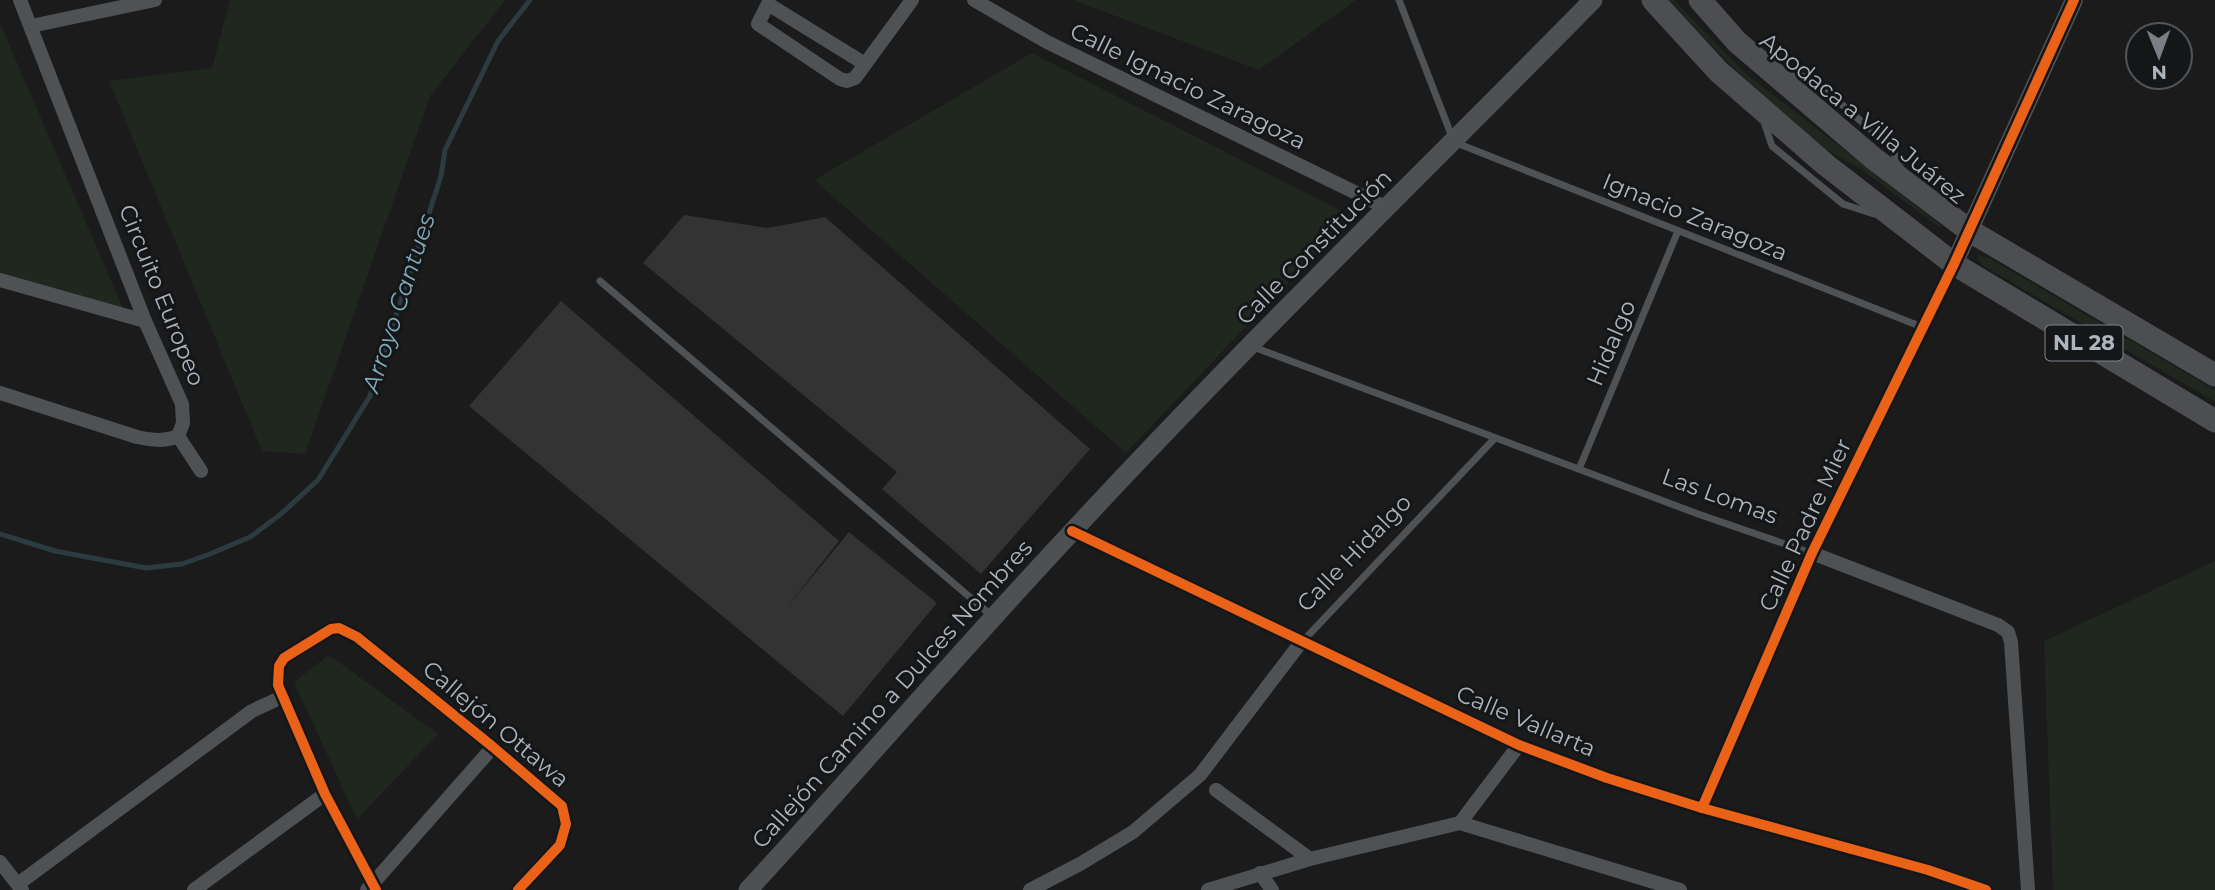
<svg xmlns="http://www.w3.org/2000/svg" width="2215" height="890" font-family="Montserrat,sans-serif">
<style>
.green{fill:#1f271f}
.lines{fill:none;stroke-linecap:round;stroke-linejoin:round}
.stream{stroke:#2c3b3f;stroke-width:5}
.building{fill:#333334}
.service{stroke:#4f5255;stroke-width:7}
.minor{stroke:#4f5255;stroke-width:14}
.tertiary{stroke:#4f5255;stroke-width:18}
.secondary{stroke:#4e5153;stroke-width:19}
.primary{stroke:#4d4e51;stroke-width:23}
.cycleway-casing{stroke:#151618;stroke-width:15}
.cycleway{stroke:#ea6118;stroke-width:10}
.labels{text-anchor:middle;stroke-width:6;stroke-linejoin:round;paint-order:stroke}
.shield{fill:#151618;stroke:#7f858c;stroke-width:2}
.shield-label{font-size:21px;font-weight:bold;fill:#acb5bd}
.street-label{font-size:23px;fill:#acb5bd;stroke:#151618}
.water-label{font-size:24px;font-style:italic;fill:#80abbb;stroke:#151618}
</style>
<rect width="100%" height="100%" fill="#1b1b1c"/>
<!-- green -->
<g class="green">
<polygon points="230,0 505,0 430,96 305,454 262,451 109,81 212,68"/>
<polygon points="1073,0 1356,0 1259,70"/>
<polygon points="1670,0 1674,0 1744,72 1942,226 1939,227 1862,170 1825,149 1772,106 1703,37"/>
<polygon points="0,23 124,311 0,275"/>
<polygon points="1032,53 1351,216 1126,453 814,180"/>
<polygon points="1978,255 1991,259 2215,390 2215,402 1984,266 1978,261"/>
<polygon points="2215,561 2215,890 2053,890 2044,641"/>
<polygon points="329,655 438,734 357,819 294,682"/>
</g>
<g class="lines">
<!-- stream -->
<polyline class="stream" points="0,534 55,551 146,568 182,564 210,554 250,537 281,514 318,480 370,396 441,176 445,150 498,41 530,0"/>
</g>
<!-- building -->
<g class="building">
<polygon points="684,215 768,228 825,217 1090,449 981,574 882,489 897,472 643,263"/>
<polygon points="561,301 839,541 783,612 849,532 937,603 843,716 469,406"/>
</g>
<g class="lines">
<!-- service -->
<g class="service">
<polyline points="1399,0 1454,142 1922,327"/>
<polyline points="1782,72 1811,78 1891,147 1901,169"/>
<polyline points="1763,119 1772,146 1843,204 1874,214"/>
<polyline points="600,281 993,617"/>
<polyline points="1251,346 1698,514 1811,553"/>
<polyline points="1579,469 1678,231"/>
<polyline points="1303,641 1495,438"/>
</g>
<!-- minor -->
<g class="minor">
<polyline points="974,0 1047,42 1385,207"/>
<polyline points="31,26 155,0"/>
<polyline points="865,64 768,4 758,24 840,79 847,81 855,78 912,0"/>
<polyline points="0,280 145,321"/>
<path d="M0,393L137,437C152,440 164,442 178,436L183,423L182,404L145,321L20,0"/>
<polyline points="178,436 201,471"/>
<polyline points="1072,531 1519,745 1607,778 1702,808 1928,870 1986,890"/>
<polyline points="1812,553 1998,625 2008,632 2011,642 2028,890"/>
<polyline points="1216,790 1310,859"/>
<polyline points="1702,808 1812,553 1954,264"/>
<polyline points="1460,823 1680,890"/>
<polyline points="1460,823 1519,745"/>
<polyline points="0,862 22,890"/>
<polyline points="1260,873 1272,890"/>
<polyline points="18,884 252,711 282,697"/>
<polyline points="194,890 325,794"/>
<polyline points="367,890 493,747"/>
<polyline points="376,890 325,794 278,685 279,666 284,658 331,629 339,628 357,637 493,747 562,806 566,824 560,845 518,890"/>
<polyline points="1030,890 1080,864 1133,832 1200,775 1302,641"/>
<polyline points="1208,890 1310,859 1460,823"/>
</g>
<!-- tertiary -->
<polyline class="tertiary" points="1954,264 2074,0"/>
<!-- secondary -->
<path class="secondary" d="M748,890C857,772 961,650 1071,533C1240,350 1419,177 1593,0"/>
<!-- primary -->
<g class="primary">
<polyline points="1653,0 1718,71 1826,165 1954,264 2215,421"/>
<polyline points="1700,0 1737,42 1873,158 1970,231 2215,375"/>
</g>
<!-- cycleway casing -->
<g class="cycleway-casing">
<g id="cycleway">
<polyline points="1072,531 1519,745 1607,778 1702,808 1928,870 1986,890"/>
<polyline points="1702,808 1812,553 1954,264 2074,0"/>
<polyline points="376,890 325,794 278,685 279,666 284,658 331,629 339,628 357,637 493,747 562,806 566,824 560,845 518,890"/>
</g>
</g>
<!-- cycleway -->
<use href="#cycleway" class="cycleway"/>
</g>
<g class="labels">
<!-- shield labels -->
<rect class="shield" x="2045.5" y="325.5" width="77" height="35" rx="5"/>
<g class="shield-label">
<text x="2084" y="350">NL 28</text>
</g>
<!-- street labels -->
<g class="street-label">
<text transform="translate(1188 86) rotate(26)" y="8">Calle Ignacio Zaragoza</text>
<text transform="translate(1863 118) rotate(39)" y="8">Apodaca a Villa Juárez</text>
<text transform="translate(1695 217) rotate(22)" y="8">Ignacio Zaragoza</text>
<text transform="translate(1314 247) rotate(-45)" y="8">Calle Constitución</text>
<text transform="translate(162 295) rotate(68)" y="8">Circuito Europeo</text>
<text transform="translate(1611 343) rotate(-67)" y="8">Hidalgo</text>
<text transform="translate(1720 496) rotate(20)" y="8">Las Lomas</text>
<text transform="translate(1805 525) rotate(-65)" y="8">Calle Padre Mier</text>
<text transform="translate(1354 553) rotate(-46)" y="8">Calle Hidalgo</text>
<text transform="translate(892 694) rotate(-48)" y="8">Callejón Camino a Dulces Nombres</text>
<text transform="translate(1526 721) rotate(23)" y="8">Calle Vallarta</text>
<text transform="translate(496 724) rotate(40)" y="8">Callejón Ottawa</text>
</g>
<!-- water labels -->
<g class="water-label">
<text transform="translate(399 303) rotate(-72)" y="8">Arroyo Cantues</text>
</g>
</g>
<!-- north arrow -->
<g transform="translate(2159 56) rotate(179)"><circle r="33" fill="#151618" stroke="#51565a" stroke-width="2"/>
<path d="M0-5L12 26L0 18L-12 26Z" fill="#797f85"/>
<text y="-10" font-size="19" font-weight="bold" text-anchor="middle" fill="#acb5bd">N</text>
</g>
</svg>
